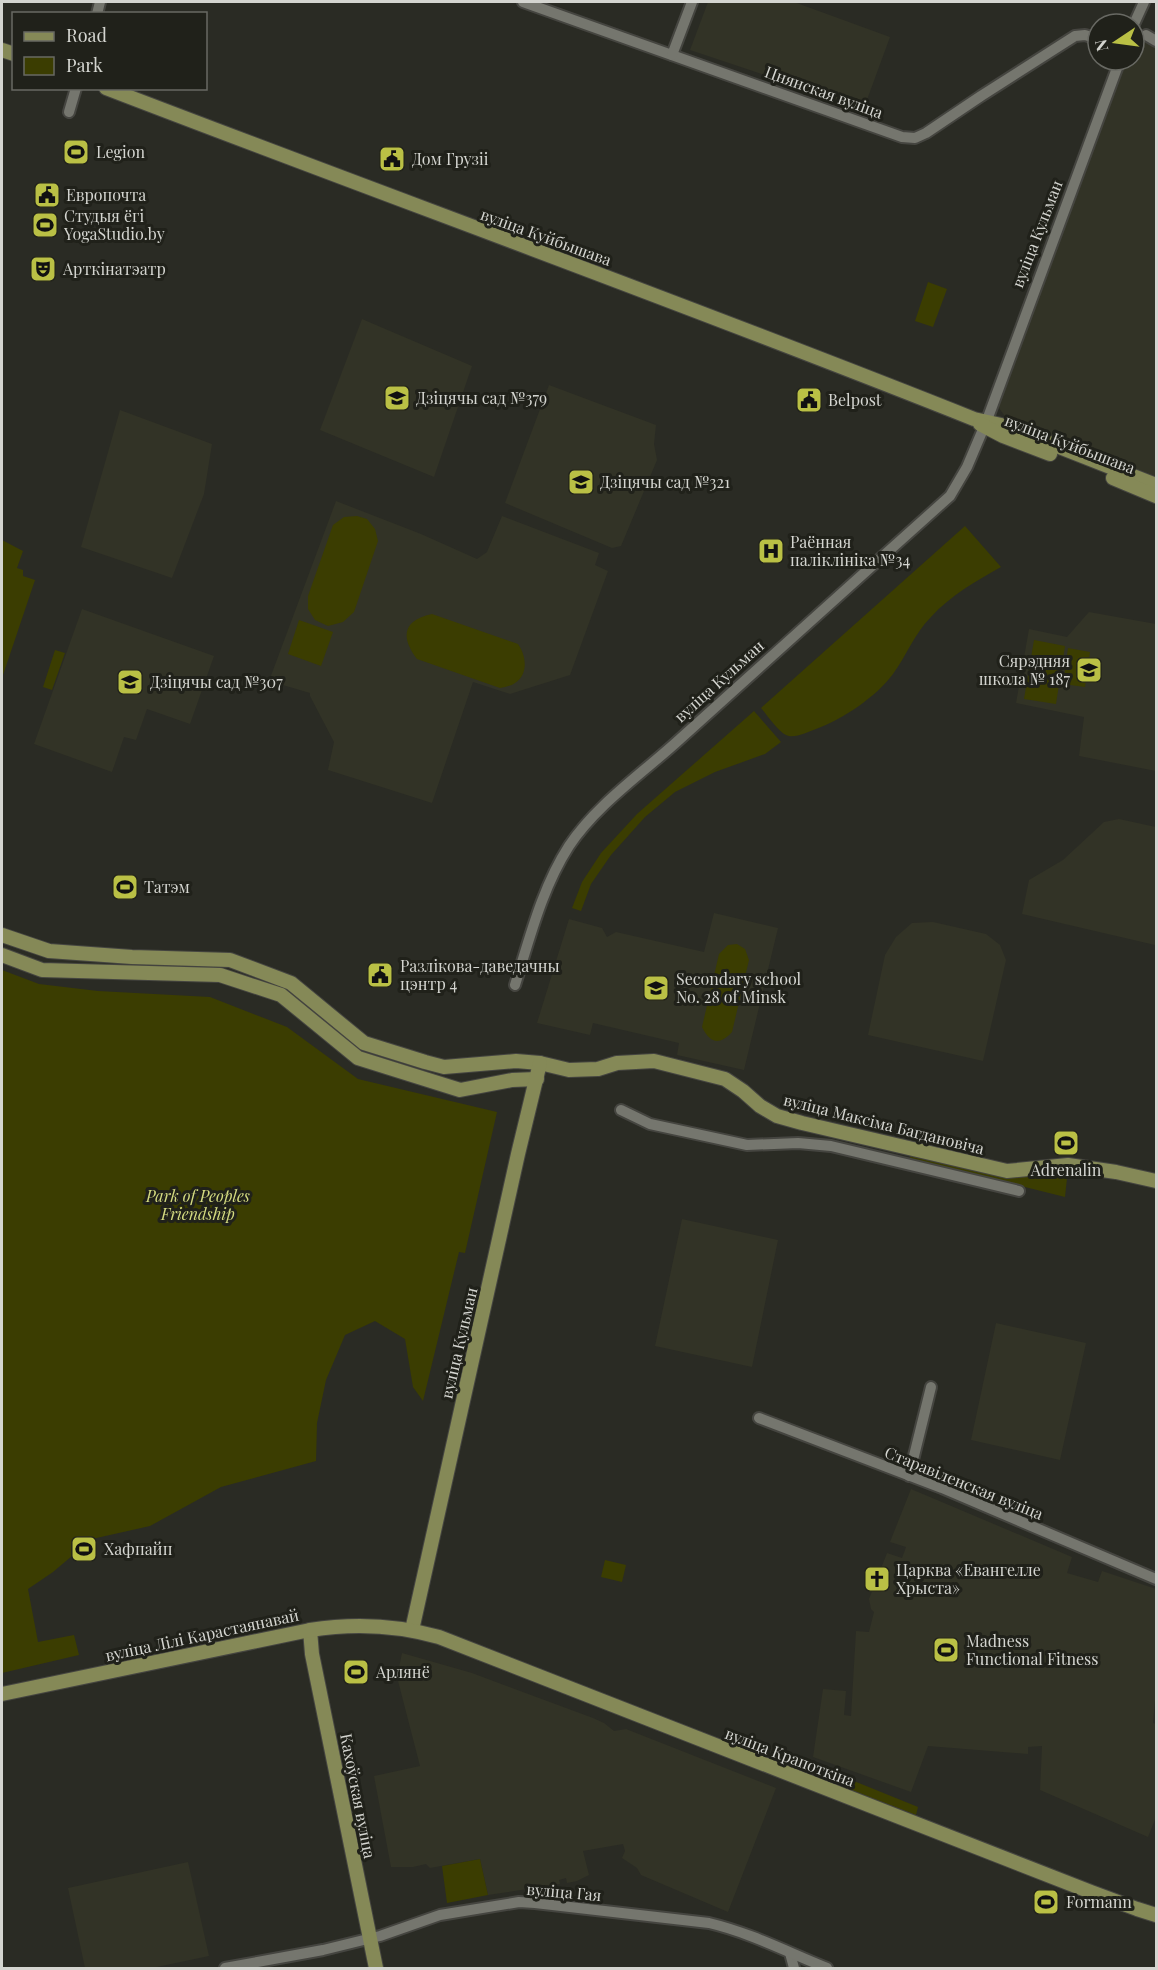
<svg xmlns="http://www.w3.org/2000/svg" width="1158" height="1970" font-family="'Playfair Display',serif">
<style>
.built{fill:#323326}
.green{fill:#3b3d01}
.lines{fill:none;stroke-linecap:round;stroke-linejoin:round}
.minor-casing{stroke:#454540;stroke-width:14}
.major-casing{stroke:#454540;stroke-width:16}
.minor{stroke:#75766e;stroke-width:10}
.major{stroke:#858957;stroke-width:14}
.labels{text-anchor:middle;stroke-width:6;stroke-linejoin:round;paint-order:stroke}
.street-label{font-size:16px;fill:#d4d5d0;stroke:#20211a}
.poi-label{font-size:16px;fill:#d4d5d0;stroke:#20211a;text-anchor:start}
.park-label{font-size:16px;font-style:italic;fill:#d4db80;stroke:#20211a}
</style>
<rect width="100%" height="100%" fill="#2a2b24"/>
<!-- built -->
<g class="built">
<polygon points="708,2 794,2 890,37 864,108 690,50"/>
<polygon points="1139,35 1156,45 1156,477 1006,418 997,405 1033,301 1114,91 1128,60 1134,60 1134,46"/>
<polygon points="362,319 472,366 434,477 320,430"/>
<polygon points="549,385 656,425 654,444 657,460 621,546 612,548 505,503"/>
<polygon points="120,410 212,444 204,494 172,578 81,547"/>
<polygon points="336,501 421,534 477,559 487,552 502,516 599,553 595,565 608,571 570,675 510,694 473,682 432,803 328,770 334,742 310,696 310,693 269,681"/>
<polygon points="82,609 214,656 190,724 147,709 136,740 124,737 112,772 34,744"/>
<polygon points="1089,612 1156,624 1156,771 1079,756 1084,717 1016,703 1029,629 1067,637"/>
<polygon points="1119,819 1156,827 1155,945 1022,914 1029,880 1063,860 1104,822"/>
<polygon points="714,913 778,928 744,1070 677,1055 679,1043 593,1023 590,1035 537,1023 569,919 602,928 607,937 616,932 704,952"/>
<polygon points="933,922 986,934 1000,945 1006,960 983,1061 868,1035 885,955 896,937 912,923"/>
<polygon points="682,1219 778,1240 752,1367 655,1346"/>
<polygon points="996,1323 1086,1343 1060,1460 971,1440"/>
<polygon points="911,1489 1072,1557 1067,1573 1098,1582 1102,1571 1156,1589 1156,1701 1155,1701 1153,1723 1156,1724 1156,1817 1148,1837 1040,1790 1042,1746 1028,1747 1028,1754 928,1746 911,1792 813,1757 823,1689 846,1691 844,1715 851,1716 856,1631 869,1632 874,1612 871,1609 869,1599 887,1553 902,1558 905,1550 906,1547 890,1542"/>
<polygon points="402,1653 472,1673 593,1718 604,1723 614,1731 626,1729 776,1788 728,1912 641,1875 637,1868 622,1858 625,1851 623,1844 583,1851 589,1875 577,1881 567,1883 566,1878 559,1880 560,1884 488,1895 480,1859 430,1868 426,1864 413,1867 391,1867 374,1776 420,1766 397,1677"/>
<polygon points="188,1862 209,1956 152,1968 85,1968 68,1888"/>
</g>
<!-- green -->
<g class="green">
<polygon points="928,282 947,289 933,327 915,321"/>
<polygon points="357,516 367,519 375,529 378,541 354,612 343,622 328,626 315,620 308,609 308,596 333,525 344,517"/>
<path d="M965,526L1001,567C976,581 951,595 931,617C914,634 907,655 893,674C876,697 843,719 816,729C808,732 794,739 786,735C778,731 767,715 761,708Z"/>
<polygon points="2,540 23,551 17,568 23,570 23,576 35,580 2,678"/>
<path d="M432,614L518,644C526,655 529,674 515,683C511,686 505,687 500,688L417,659C400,637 403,620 432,614Z"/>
<polygon points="299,620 333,632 321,666 288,654"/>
<polygon points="1034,640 1065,646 1056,704 1024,699"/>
<polygon points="1068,648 1090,652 1085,687 1063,684"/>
<polygon points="55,650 65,653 52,690 43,687"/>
<polygon points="754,711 781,742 765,754 715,772 675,792 645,817 611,855 591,884 581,911 572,908 582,882 601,853 637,814"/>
<path d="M737,944L745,949L749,960L732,1032C719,1046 710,1043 702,1027L719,954L728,945Z"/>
<polygon points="2,970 39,984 98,991 210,997 287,1027 358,1079 497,1112 465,1253 459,1252 423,1401 413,1387 405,1339 375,1321 345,1335 326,1380 317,1423 316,1461 221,1487 150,1526 92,1539 53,1572 28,1589 38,1642 74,1635 79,1655 2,1673"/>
<polygon points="911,1155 1007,1177 1068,1169 1065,1197 910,1158"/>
<polygon points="605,1560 626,1565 622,1582 601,1577"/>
<polygon points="844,1777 918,1807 916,1815 841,1786"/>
<polygon points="480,1859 488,1895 447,1903 442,1866"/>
</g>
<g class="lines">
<!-- minor casing -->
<g class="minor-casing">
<g id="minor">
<polyline points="523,2 902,137 915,138 926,133 981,96 1075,36 1085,35 1098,39"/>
<polyline points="97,14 100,2"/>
<polyline points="1134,24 1144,2"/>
<polyline points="1146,35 1156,41"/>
<polyline points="672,55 692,2"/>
<polyline points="69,112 76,88"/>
<polyline points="987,420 1120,60"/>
<path d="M515,985C530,937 542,888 569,846C597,804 643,773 680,739C770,657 860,577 950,496L967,467L984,427"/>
<polyline points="621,1110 650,1124 747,1145 798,1143 831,1146 1019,1191"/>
<polyline points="759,1418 942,1488 1156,1579"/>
<polyline points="909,1476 931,1387"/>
<polyline points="790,1953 794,1968"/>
<path d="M225,1968L323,1950L380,1936L440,1915L519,1902L535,1903L709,1923C751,1933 787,1952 827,1968"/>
</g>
</g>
<!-- major casing -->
<g class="major-casing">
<g id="major">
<polyline points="2,50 14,54"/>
<path d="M106,88C395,199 686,304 974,419L1006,426L1156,485"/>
<polyline points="980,424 1003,436 1050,454"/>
<polyline points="1113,478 1156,496"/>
<polyline points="2,935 49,951 132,957 230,960 291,983 364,1043 425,1062 444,1067 516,1061 540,1063 569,1070 598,1069 617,1063 654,1061 725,1079 743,1091 760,1106 777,1116 802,1123 1007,1171 1068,1165 1116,1172 1156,1181"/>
<polyline points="2,955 42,970 220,975 281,995 358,1058 460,1090 512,1080 537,1079"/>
<polyline points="310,1630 312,1654 376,1968"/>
<polyline points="412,1630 518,1154 540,1063"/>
<path d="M2,1694L310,1630C353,1623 397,1625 439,1637L1091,1892L1137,1909L1156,1915"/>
</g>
</g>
<!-- minor -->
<use href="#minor" class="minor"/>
<!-- major -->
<use href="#major" class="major"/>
</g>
<!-- icons -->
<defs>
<g id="stadium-square" transform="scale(1.35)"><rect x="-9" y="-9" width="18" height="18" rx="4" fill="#bac045" stroke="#20211a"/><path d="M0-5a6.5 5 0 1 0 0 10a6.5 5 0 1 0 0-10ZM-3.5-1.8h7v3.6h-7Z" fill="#111"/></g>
<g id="civic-square" transform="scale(1.35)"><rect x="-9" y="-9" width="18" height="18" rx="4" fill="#bac045" stroke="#20211a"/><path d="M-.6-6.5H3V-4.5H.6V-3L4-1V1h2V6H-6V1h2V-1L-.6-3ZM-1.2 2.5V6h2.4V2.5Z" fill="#111"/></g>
<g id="theatre-square" transform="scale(1.35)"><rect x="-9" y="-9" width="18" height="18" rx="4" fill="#bac045" stroke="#20211a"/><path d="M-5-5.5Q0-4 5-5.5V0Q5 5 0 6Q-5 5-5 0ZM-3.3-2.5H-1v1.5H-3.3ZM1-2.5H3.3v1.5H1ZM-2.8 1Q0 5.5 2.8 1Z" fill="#111"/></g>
<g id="school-square" transform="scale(1.35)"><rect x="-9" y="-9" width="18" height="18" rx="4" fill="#bac045" stroke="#20211a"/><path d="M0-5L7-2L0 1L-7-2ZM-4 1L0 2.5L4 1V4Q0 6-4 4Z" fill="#111"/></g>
<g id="hospital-square" transform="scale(1.35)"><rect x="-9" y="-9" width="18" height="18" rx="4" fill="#bac045" stroke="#20211a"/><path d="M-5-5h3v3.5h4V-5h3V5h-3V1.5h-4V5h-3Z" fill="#111"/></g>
<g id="church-square" transform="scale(1.35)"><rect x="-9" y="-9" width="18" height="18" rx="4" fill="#bac045" stroke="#20211a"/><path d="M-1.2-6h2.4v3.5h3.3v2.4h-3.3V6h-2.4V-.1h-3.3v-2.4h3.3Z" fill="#111"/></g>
</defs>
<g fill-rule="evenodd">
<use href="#stadium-square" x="76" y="152"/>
<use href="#civic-square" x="392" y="159"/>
<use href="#civic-square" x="47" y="195"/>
<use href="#stadium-square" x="45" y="225"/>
<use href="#theatre-square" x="43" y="269"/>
<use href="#school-square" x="397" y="398"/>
<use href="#civic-square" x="809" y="400"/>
<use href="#school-square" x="581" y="482"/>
<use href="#hospital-square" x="771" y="551"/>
<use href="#school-square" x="1089" y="670"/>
<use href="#school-square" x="130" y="682"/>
<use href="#stadium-square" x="125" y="887"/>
<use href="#civic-square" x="380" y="975"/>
<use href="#school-square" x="656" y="988"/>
<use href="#stadium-square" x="1066" y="1143"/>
<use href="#stadium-square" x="84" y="1549"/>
<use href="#church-square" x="877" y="1579"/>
<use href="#stadium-square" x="946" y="1650"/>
<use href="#stadium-square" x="356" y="1672"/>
<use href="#stadium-square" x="1046" y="1902"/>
</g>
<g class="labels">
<!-- street labels -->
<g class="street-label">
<text transform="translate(824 92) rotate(20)" y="6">Цнянская вуліца</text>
<text transform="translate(1037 234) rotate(-69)" y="6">вуліца Кульман</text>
<text transform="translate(546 237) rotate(20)" y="6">вуліца Куйбышава</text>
<text transform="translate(1070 444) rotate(21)" y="6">вуліца Куйбышава</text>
<text transform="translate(719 681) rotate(-42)" y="6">вуліца Кульман</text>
<text transform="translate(884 1124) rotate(14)" y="6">вуліца Максіма Багдановіча</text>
<text transform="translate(459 1343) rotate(-77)" y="6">вуліца Кульман</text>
<text transform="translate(964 1483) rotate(22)" y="6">Старавіленская вуліца</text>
<text transform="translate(202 1635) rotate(-12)" y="6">вуліца Лілі Карастаянавай</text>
<text transform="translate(790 1757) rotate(21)" y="6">вуліца Крапоткіна</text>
<text transform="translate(358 1796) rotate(79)" y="6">Кахоўская вуліца</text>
<text transform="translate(564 1892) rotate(5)" y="6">вуліца Гая</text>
</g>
<!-- poi labels -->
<g class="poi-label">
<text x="96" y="158">Legion</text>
<text x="412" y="165">Дом Грузіі</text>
<text x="66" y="201">Европочта</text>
<text x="64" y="222">Студыя ёгі<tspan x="64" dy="18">YogaStudio.by</tspan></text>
<text x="63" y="275">Арткінатэатр</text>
<text x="416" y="404">Дзіцячы сад №379</text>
<text x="828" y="406">Belpost</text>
<text x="600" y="488">Дзіцячы сад №321</text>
<text x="790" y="548">Раённая<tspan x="790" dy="18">паліклініка №34</tspan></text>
<text x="1070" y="667" text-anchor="end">Сярэдняя<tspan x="1070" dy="18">школа № 187</tspan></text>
<text x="150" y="688">Дзіцячы сад №307</text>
<text x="144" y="893">Татэм</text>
<text x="400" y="972">Разлікова-даведачны<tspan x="400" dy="18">цэнтр 4</tspan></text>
<text x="676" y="985">Secondary school<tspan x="676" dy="18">No. 28 of Minsk</tspan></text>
<text x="1066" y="1176" text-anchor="middle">Adrenalin</text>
<text x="104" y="1555">Хафпайп</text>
<text x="896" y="1576">Царква «Евангелле<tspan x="896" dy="18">Хрыста»</tspan></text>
<text x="966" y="1647">Madness<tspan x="966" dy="18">Functional Fitness</tspan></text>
<text x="376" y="1678">Арлянё</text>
<text x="1066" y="1908">Formann</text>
</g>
<!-- park labels -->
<g class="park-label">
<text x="198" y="1202">Park of Peoples<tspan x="198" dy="18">Friendship</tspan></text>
</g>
</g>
<!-- border -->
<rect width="1158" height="1970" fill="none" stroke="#d4d5d0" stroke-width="6"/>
<!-- legend -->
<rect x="12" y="12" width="195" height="78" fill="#20211a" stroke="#686963" stroke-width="1.5"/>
<rect x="24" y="32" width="30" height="9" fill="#858957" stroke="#686963" stroke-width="1.5"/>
<text x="66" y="42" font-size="18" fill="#d4d5d0">Road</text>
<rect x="24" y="57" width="30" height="18" fill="#3b3d01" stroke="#686963" stroke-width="1.5"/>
<text x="66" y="72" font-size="18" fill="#d4d5d0">Park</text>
<!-- north arrow -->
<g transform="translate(1116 42) rotate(257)"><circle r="28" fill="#20211a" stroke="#686963" stroke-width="1.5"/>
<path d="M0-4.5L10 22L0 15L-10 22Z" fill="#bac045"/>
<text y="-9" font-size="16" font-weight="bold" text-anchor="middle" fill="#d4d5d0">N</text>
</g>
</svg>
